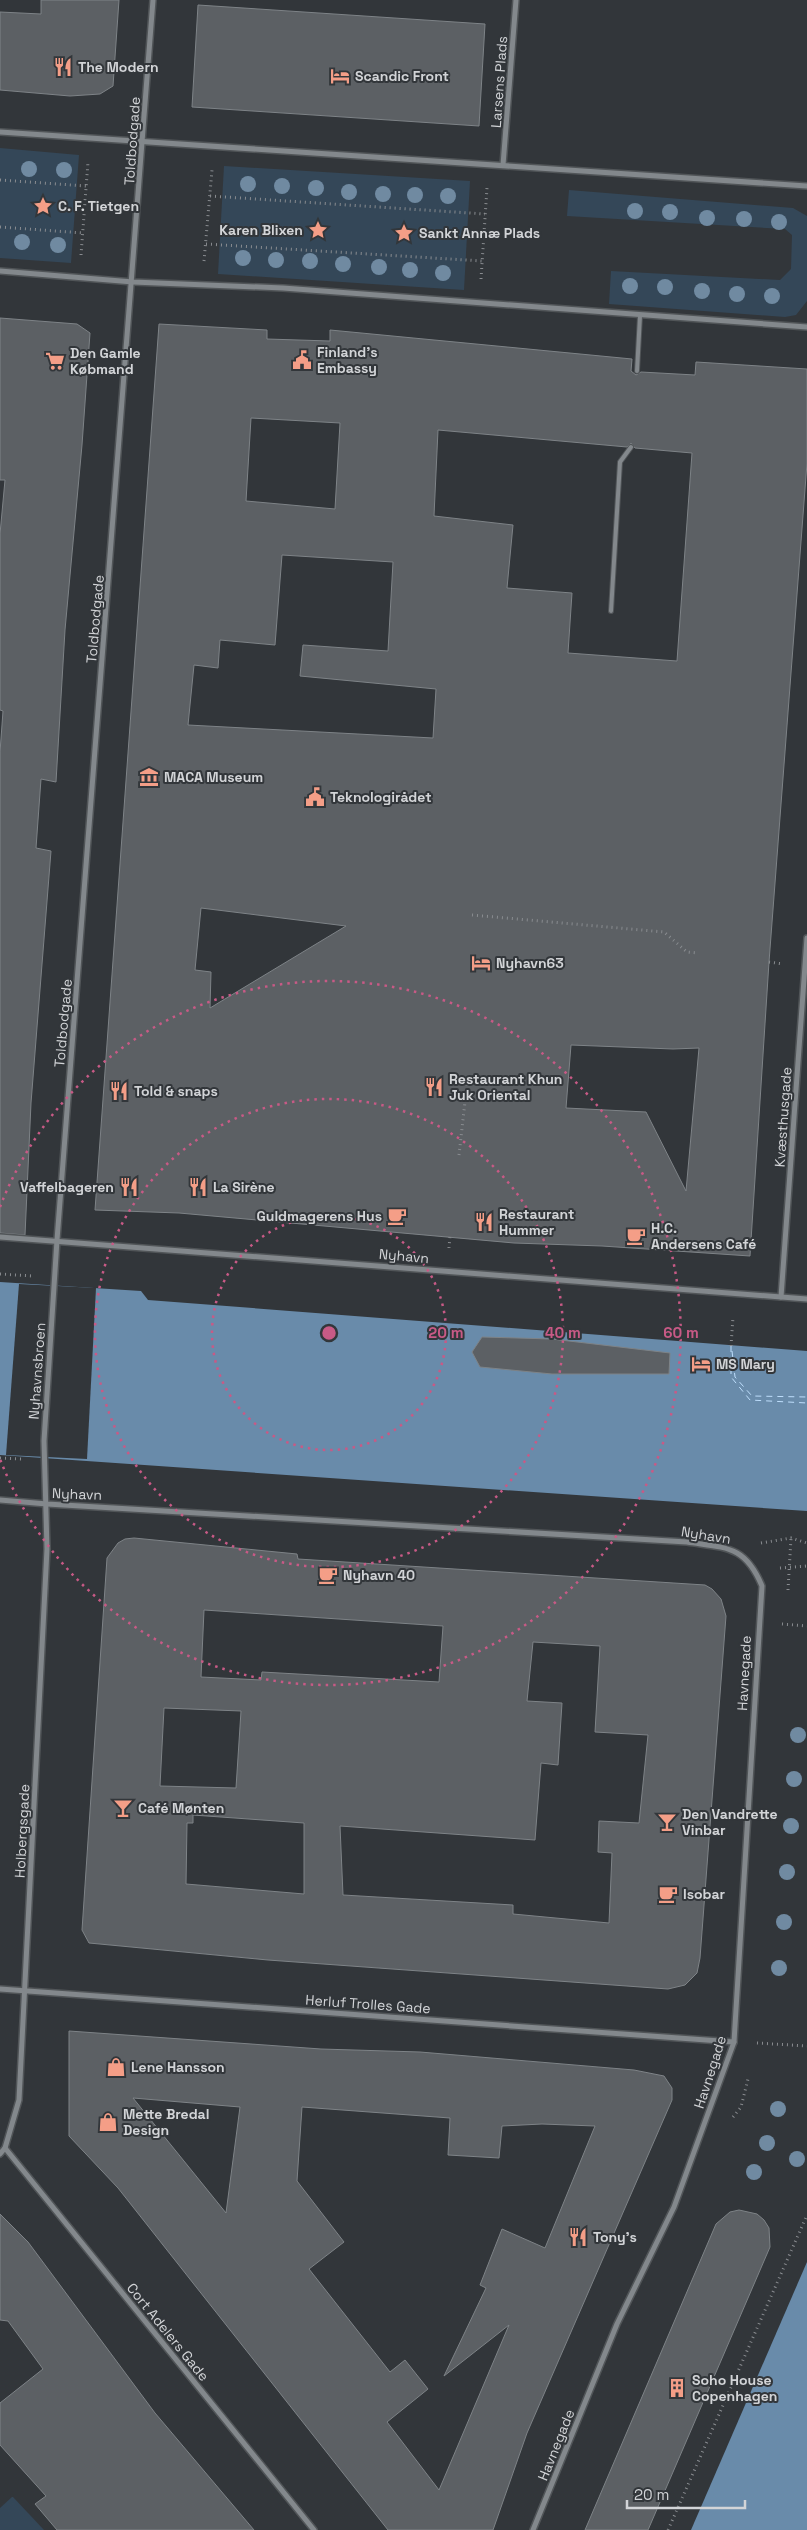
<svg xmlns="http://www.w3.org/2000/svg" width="807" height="2530" font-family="'Space Grotesk',sans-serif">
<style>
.green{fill:#344758}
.water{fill:#698baa}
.pier{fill:#32363a}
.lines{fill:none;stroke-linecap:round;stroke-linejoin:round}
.ferry{stroke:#bedefc;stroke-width:1;stroke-dasharray:6 5;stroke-linecap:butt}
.building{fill:#5c6064;stroke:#7e8387;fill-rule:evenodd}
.lane-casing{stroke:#515558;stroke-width:6}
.street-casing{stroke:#515558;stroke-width:8}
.path{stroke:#898c90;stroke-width:3;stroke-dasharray:1 4;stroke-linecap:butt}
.lane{stroke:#83888c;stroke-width:4}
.street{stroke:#83888c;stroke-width:5}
.tree{fill:#708aa1}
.ring{fill:none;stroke:#c85a86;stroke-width:2.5;stroke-dasharray:2.5 5}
.labels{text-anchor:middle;stroke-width:4;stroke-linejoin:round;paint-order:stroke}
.poi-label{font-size:14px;font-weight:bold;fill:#d2d4d7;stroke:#32363a;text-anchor:start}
.street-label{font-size:14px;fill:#d2d4d7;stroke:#32363a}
.centre{fill:#c85a86;stroke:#32363a;stroke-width:2.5}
.ring-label{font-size:15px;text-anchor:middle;font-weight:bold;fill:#c85a86;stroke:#32363a;stroke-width:4;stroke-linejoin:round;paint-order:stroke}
</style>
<rect width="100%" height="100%" fill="#32363a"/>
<!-- green -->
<g class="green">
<polygon points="0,148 79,155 71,263 0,258"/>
<polygon points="224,166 470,181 464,290 218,274"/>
<polygon points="569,190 793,208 807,216 807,301 796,315 785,317 609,304 611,271 780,280 791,269 792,235 785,229 567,216"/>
<polygon points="12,2497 13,2497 44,2530 0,2530 0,2508"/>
</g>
<!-- water -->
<g class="water">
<polygon points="0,1282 141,1291 148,1300 807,1351 807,1511 0,1455"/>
<polygon points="807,2262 807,2530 691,2530"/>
</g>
<!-- pier -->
<polygon class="pier" points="19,1284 96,1288 87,1459 6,1455"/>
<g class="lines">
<!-- ferry -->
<g class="ferry">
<polyline points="731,1346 731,1377 750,1400 807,1403"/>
<polyline points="732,1351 735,1377 752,1396 807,1397"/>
</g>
</g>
<!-- building -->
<g class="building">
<polygon points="41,0 119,0 113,86 100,94 70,96 0,90 0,12 41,14"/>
<polygon points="198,5 485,24 479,126 192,107"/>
<polygon points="0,318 77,324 90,333 82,445 65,630 56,782 41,779 36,848 51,851 31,1103 25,1235 0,1233 0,752 3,711 0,710 0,534 5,480 0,480"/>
<path d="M159,324L267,330V339L330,341V330L632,359L631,371L636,375L641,372L695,375L696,362L807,369V463L769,962L750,1256L602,1246L514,1243L179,1213L95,1210ZM251,418L340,423L335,509L246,501ZM438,430L627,447L631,443L635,448L692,453L677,661L568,653L572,593L507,588L513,525L434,516ZM282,555L393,562L388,651L303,645L300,676L436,689L433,738L188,725L194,665L218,668L220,640L275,645ZM201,908L346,926L210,1008L211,972L195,970ZM571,1045L673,1049L699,1048L686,1191L646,1112L566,1108Z"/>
<polygon points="482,1337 552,1339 670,1353 669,1374 552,1374 480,1367 472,1352"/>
<path d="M134,1538L297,1554L298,1559L705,1585L712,1589L721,1599L726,1616L700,1958L697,1973L685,1985L668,1989L268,1960L89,1943L82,1930L107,1558L118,1543L125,1539ZM204,1610L443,1626L439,1682L262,1672L261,1680L201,1677ZM533,1642L600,1646L595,1732L648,1735L639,1823L599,1821L598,1852L612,1853L609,1923L513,1914V1905L343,1895L340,1826L535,1840L541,1763L558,1765L562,1703L527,1701ZM164,1708L241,1711L236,1788L160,1786ZM193,1815L304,1823V1894L186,1884L187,1823H193Z"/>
<path d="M69,2031L321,2049L420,2052L634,2070L664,2076L672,2088V2100L527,2433L493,2530H388L118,2188L69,2136ZM133,2098L240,2107L226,2213ZM302,2107L450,2118L448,2155L499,2158L502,2126L542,2124L595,2126L545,2248L502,2229L480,2285L486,2288L444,2376L509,2325L439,2490L387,2422L428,2389L405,2360L390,2372L309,2269L344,2242L297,2181Z"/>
<polygon points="739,2210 757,2214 764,2220 769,2228 770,2247 648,2530 585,2530 716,2224 730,2212"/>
<polygon points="0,2214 28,2242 155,2413 254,2530 57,2530 35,2504 46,2496 0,2445 0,2403 43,2369 8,2321 0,2320"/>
</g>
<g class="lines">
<!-- lane casing -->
<g class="lane-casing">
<g id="lane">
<polyline points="637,371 640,316"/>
<polyline points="611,611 620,462 631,447"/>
</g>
</g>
<!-- street casing -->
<g class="street-casing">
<g id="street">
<polyline points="0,132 807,186"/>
<polyline points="503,165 516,0"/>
<polyline points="0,271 133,282 283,288 807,327"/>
<polyline points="0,1237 807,1299"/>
<polyline points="781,1297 807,938"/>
<path d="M0,1500L47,1504L687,1542C726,1548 745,1545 762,1586L734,2042L674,2207L617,2324L533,2530"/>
<polyline points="0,1989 734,2042"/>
<polyline points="5,2148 314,2530"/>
<polyline points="0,2154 5,2148 19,2100 47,1549 44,1441 57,1240 153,0"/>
</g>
</g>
<!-- path -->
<g class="path">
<polyline points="0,180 86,186"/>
<polyline points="210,196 485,214"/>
<polyline points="0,227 83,233"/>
<polyline points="206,244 482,261"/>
<polyline points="81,255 88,162"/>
<polyline points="204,261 212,170"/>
<polyline points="481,279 487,188"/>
<polyline points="472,915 664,932 687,952 698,953"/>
<polyline points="769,962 783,964"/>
<polyline points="459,1155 467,1084"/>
<polyline points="449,1248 450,1236"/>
<polyline points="0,1274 32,1276"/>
<polyline points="731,1346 733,1317"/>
<polyline points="0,1458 21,1459"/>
<polyline points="761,1543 791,1538 807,1543"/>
<polyline points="780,1568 807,1566"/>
<polyline points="788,1590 791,1538"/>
<polyline points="782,1624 807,1626"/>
<polyline points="757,2043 807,2046"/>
<polyline points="733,2117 741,2107 748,2079"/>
<polyline points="668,2530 807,2215"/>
</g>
<!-- lane -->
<use href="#lane" class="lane"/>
<!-- street -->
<use href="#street" class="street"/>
</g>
<!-- trees -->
<g class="tree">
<circle cx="29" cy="169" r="8"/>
<circle cx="64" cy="170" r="8"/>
<circle cx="248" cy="184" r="8"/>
<circle cx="282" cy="186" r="8"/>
<circle cx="316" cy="188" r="8"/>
<circle cx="349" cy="192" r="8"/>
<circle cx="383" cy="194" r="8"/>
<circle cx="415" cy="195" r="8"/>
<circle cx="448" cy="196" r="8"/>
<circle cx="635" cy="211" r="8"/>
<circle cx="670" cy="212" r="8"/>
<circle cx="707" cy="218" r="8"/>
<circle cx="744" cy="219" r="8"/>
<circle cx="779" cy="222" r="8"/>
<circle cx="22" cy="242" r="8"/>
<circle cx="58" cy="245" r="8"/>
<circle cx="243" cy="258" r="8"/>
<circle cx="276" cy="260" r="8"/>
<circle cx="310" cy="261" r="8"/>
<circle cx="343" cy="264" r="8"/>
<circle cx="379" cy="267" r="8"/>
<circle cx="410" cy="270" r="8"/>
<circle cx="443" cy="273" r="8"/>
<circle cx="630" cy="286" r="8"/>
<circle cx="665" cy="287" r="8"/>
<circle cx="702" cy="291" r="8"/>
<circle cx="737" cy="294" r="8"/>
<circle cx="772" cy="296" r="8"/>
<circle cx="798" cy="1735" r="8"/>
<circle cx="794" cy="1779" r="8"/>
<circle cx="791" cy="1826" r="8"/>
<circle cx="787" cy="1872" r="8"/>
<circle cx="784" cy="1922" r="8"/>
<circle cx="779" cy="1968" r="8"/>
<circle cx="778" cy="2109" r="8"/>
<circle cx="767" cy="2143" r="8"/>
<circle cx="797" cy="2159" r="8"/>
<circle cx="754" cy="2172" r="8"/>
</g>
<!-- distance rings -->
<g class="ring">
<circle cx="329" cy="1333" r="117"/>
<circle cx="329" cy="1333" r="234"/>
<path d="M0 1207A352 352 0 1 1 0 1459"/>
</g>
<!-- icons -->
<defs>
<g id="restaurant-bare" transform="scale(1.5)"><path d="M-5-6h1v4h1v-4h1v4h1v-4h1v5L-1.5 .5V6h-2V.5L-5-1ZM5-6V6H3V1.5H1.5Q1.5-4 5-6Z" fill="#f49e87" stroke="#32363a" stroke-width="2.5" paint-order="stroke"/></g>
<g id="hotel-bare" transform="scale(1.5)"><path d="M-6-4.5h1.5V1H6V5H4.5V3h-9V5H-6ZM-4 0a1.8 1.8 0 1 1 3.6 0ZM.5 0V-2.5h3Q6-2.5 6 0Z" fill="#f49e87" stroke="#32363a" stroke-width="2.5" paint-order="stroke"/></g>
<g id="sight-bare" transform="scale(1.5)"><path d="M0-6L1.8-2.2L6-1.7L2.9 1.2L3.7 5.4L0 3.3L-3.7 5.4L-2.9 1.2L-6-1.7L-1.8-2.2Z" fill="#f49e87" stroke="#32363a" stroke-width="2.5" paint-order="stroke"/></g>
<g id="civic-bare" transform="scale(1.5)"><path d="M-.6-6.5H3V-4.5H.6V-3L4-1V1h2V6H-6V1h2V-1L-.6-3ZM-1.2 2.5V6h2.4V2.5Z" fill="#f49e87" stroke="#32363a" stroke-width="2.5" paint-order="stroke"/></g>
<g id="supermarket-bare" transform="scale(1.5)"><path d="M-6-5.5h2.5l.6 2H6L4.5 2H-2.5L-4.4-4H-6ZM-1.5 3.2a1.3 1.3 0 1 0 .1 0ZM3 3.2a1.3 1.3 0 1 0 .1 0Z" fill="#f49e87" stroke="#32363a" stroke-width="2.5" paint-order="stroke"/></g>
<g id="museum-bare" transform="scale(1.5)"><path d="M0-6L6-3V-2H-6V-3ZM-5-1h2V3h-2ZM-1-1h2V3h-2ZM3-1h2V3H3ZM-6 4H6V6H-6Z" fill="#f49e87" stroke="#32363a" stroke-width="2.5" paint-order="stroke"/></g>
<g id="cafe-bare" transform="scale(1.5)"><path d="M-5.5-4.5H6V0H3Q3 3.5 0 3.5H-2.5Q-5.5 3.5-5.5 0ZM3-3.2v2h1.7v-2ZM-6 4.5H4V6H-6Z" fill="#f49e87" stroke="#32363a" stroke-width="2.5" paint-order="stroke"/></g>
<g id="bar-bare" transform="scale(1.5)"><path d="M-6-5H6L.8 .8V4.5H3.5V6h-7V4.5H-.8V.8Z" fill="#f49e87" stroke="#32363a" stroke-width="2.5" paint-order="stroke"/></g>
<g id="shop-bare" transform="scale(1.5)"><path d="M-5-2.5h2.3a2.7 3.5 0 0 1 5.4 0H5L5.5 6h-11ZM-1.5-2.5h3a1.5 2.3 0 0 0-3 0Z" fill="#f49e87" stroke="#32363a" stroke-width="2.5" paint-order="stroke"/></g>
<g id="building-bare" transform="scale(1.5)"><path d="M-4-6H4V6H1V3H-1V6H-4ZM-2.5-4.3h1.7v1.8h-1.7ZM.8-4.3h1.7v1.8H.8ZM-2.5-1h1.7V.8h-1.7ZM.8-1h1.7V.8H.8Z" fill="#f49e87" stroke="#32363a" stroke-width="2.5" paint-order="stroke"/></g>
</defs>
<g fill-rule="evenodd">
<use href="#restaurant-bare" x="63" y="67"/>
<use href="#hotel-bare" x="340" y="76"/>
<use href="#sight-bare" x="43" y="206"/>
<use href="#sight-bare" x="318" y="230"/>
<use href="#sight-bare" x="404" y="233"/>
<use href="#civic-bare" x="302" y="360"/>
<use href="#supermarket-bare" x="55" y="361"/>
<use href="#museum-bare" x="149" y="777"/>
<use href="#civic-bare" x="315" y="797"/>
<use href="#hotel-bare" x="481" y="963"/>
<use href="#restaurant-bare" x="434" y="1087"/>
<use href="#restaurant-bare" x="119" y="1091"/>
<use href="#restaurant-bare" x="129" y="1187"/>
<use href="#restaurant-bare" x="198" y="1187"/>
<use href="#cafe-bare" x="397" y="1216"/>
<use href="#restaurant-bare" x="484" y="1222"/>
<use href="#cafe-bare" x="636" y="1236"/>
<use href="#hotel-bare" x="701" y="1364"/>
<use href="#cafe-bare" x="328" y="1575"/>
<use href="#bar-bare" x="123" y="1808"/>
<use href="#bar-bare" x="667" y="1822"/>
<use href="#cafe-bare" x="668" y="1894"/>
<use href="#shop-bare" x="116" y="2067"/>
<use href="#shop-bare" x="108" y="2122"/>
<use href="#restaurant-bare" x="578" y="2237"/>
<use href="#building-bare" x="677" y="2388"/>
</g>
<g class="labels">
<!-- poi labels -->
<g class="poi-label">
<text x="78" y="72">The Modern</text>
<text x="355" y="81">Scandic Front</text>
<text x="58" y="211">C. F. Tietgen</text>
<text x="303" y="235" text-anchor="end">Karen Blixen</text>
<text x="419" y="238">Sankt Annæ Plads</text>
<text x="317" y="357">Finland's<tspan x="317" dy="16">Embassy</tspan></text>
<text x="70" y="358">Den Gamle<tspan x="70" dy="16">Købmand</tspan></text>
<text x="164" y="782">MACA Museum</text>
<text x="330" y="802">Teknologirådet</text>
<text x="496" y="968">Nyhavn63</text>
<text x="449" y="1084">Restaurant Khun<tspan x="449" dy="16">Juk Oriental</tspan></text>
<text x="134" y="1096">Told &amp; snaps</text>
<text x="114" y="1192" text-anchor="end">Vaffelbageren</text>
<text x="213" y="1192">La Sirène</text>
<text x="499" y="1219">Restaurant<tspan x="499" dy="16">Hummer</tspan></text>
<text x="382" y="1221" text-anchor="end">Guldmagerens Hus</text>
<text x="651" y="1233">H.C.<tspan x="651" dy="16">Andersens Café</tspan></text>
<text x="716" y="1369">MS Mary</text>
<text x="343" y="1580">Nyhavn 40</text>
<text x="138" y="1813">Café Mønten</text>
<text x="682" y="1819">Den Vandrette<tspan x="682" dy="16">Vinbar</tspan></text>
<text x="683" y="1899">Isobar</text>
<text x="131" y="2072">Lene Hansson</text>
<text x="123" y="2119">Mette Bredal<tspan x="123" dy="16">Design</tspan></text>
<text x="593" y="2242">Tony's</text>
<text x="692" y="2385">Soho House<tspan x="692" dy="16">Copenhagen</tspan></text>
</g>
<!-- street labels -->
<g class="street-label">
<text transform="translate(499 82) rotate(-86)" y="5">Larsens Plads</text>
<text transform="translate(132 141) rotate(-86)" y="5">Toldbodgade</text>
<text transform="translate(95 619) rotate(-85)" y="5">Toldbodgade</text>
<text transform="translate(63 1023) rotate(-85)" y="5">Toldbodgade</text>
<text transform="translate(783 1117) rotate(-86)" y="5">Kvæsthusgade</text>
<text transform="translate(404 1256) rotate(5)" y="5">Nyhavn</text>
<text transform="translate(37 1371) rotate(-86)" y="5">Nyhavnsbroen</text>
<text transform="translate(77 1494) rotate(2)" y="5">Nyhavn</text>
<text transform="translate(706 1535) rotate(9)" y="5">Nyhavn</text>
<text transform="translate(744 1673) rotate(-87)" y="5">Havnegade</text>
<text transform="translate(22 1831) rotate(-87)" y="5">Holbergsgade</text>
<text transform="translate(368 2004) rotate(4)" y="5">Herluf Trolles Gade</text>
<text transform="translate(710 2072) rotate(-72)" y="5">Havnegade</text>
<text transform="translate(168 2332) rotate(51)" y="5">Cort Adelers Gade</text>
<text transform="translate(556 2445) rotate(-68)" y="5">Havnegade</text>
</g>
</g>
<circle cx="329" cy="1333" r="8" class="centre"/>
<g class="ring-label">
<text x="446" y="1338">20 m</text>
<text x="563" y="1338">40 m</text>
<text x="681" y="1338">60 m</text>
</g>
<!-- scale -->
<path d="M627 2500v8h118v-8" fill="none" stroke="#d2d4d7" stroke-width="2.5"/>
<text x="634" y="2500" font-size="15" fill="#d2d4d7" stroke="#32363a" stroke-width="4" paint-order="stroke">20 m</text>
</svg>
